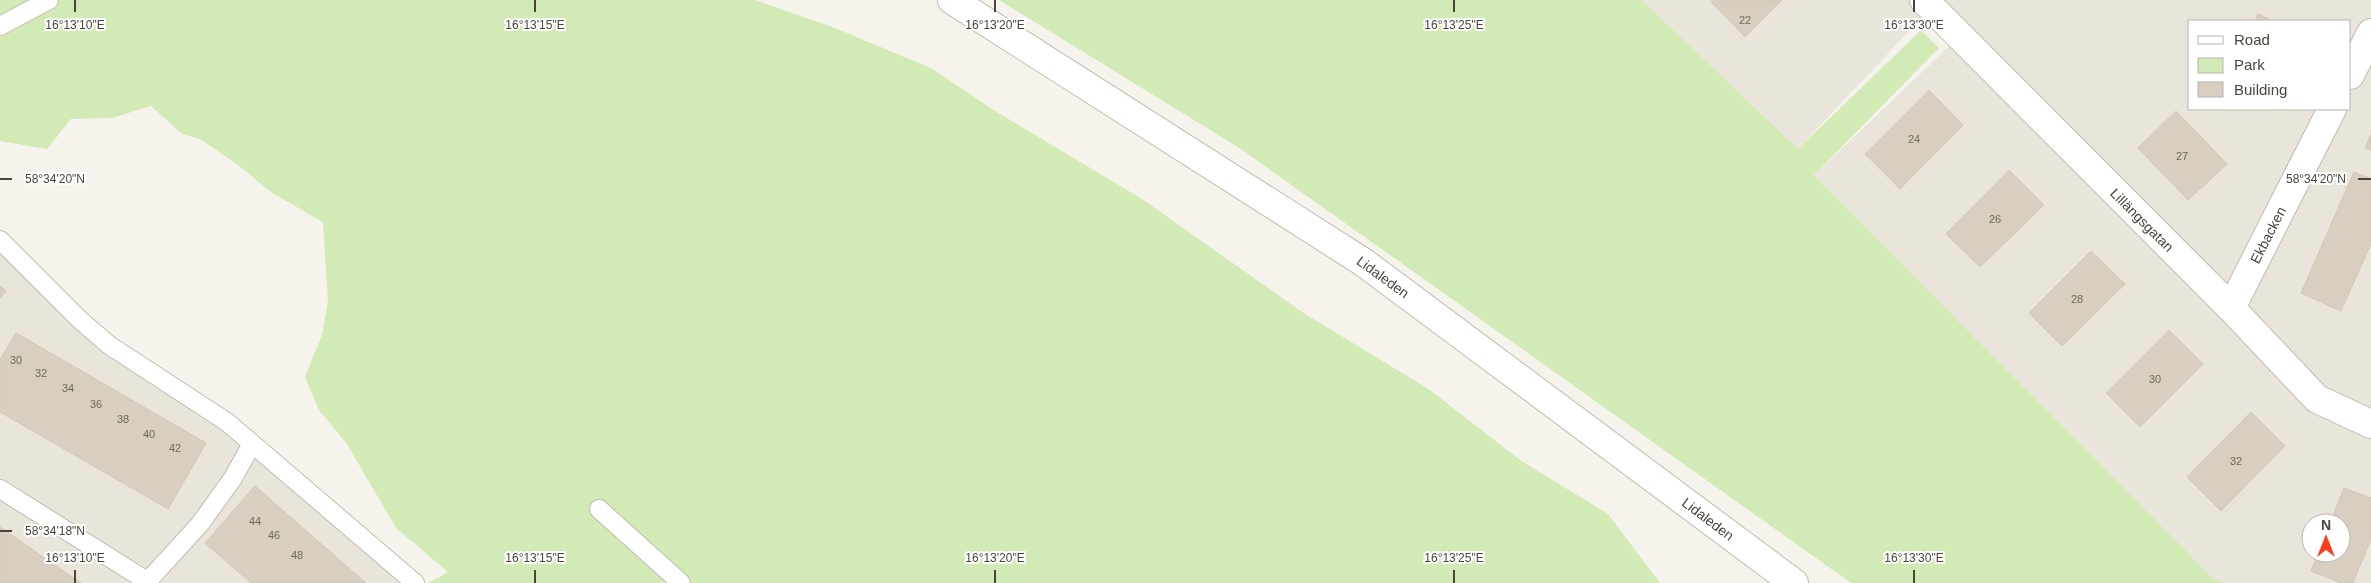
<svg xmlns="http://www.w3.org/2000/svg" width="2371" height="583" font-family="Helvetica,sans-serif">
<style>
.residential{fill:#eae5da;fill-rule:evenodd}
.green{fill:#d2eab5;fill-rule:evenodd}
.building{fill:#d8cfc1;stroke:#d3c7b4}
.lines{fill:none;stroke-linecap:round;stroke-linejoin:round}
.service-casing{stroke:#c2bbae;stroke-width:20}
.minor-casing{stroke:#c2bbae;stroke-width:30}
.tertiary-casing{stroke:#c2bbae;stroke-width:30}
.service{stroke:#fff;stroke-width:18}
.minor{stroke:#fff;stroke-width:28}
.tertiary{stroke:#fff;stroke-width:28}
.ticks{fill:none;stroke:#4b4439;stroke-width:2}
.labels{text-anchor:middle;stroke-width:4;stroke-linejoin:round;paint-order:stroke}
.number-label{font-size:11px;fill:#6e675b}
.street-label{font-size:14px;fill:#4b4439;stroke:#fff}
.ticks-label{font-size:12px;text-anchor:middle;fill:#4b4439;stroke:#fff;stroke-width:4;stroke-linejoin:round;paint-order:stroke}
</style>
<rect width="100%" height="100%" fill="#f6f3ec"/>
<!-- residential -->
<g class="residential">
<path d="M1642,0H2371V583H2225L2213,578L1814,175L1960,36L1931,8L1798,149ZM2190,21H2350V109H2190ZM2311,523H2341V553H2311Z"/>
<polygon points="0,240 39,277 415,583 0,583"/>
</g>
<!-- green -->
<g class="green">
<path d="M0,0H755L835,28L931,68L995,111L1142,199L1302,312L1430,390L1520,460L1608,514L1660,583H687L670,574L663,583H428L448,572L396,528L347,444L319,410L305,377L322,335L328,301L323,222L272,193L238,165L200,139L182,134L151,106L112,118L71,119L47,149L0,141ZM611,505L630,536L592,509Z"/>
<polygon points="999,0 1642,0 1798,149 1921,30 1939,48 1814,175 2213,578 2225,583 1851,583 1241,149"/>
</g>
<!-- building -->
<g class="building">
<polygon points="1714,0 1782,0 1745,37 1711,2"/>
<polygon points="2258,14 2273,21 2255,21"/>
<polygon points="1929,90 1963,125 1900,189 1865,154"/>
<polygon points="2176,111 2227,164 2188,200 2138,148"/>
<polygon points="2371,134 2371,150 2365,148"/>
<polygon points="2009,170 2044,205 1980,267 1946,234"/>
<polygon points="2354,172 2371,179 2371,244 2341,311 2301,293"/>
<polygon points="2091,251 2125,284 2062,346 2029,313"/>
<polygon points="0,286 6,291 0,298"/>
<polygon points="2169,330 2203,364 2140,427 2106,393"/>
<polygon points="16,333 206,443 168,509 0,412 0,360"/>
<polygon points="2251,412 2285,446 2221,511 2187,477"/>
<polygon points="255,486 366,583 251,583 205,543"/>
<polygon points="2344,488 2371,498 2371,539 2353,583 2341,583 2311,571 2318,553 2341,553 2341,523 2330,523"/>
<polygon points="0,527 81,583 0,583"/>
</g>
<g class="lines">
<!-- service casing -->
<g class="service-casing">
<g id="service">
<polyline points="0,26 49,0"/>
<polyline points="0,240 79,319 109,345 227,422 415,583"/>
<polyline points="0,489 150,583"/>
<polyline points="599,509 681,583"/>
<polyline points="146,583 200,524 233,478 252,444"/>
</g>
</g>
<!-- minor casing -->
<g class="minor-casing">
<g id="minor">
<polyline points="1924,0 2231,308 2317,399 2371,424"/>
<polyline points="2350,75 2371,33"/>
<polyline points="2231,308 2332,109"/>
</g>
</g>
<!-- tertiary casing -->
<g class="tertiary-casing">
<polyline id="tertiary" points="952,0 1363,262 1794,583"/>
</g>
<!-- service -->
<use href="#service" class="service"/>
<!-- minor -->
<use href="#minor" class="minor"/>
<!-- tertiary -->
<use href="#tertiary" class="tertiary"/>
</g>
<!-- ticks -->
<path class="ticks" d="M75,0V12M535,0V12M995,0V12M1454,0V12M1914,0V12M0,179H12M2358,179H2371M0,531H12M75,570V583M535,570V583M995,570V583M1454,570V583M1914,570V583"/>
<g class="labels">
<!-- number labels -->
<g class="number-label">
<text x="1745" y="24">22</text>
<text x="1914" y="143">24</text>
<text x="2182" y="160">27</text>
<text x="1995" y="223">26</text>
<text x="2077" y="303">28</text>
<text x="16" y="364">30</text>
<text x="41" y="377">32</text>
<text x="2155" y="383">30</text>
<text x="68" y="392">34</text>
<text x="96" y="408">36</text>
<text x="123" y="423">38</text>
<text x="149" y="438">40</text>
<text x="175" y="452">42</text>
<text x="2236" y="465">32</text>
<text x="255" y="525">44</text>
<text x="274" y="539">46</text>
<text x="297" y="559">48</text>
</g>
<!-- street labels -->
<g class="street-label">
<text transform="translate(2142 220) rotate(45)" y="5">Lillängsgatan</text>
<text transform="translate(2268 235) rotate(-63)" y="5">Ekbacken</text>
<text transform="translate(1383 277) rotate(36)" y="5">Lidaleden</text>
<text transform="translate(1708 519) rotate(37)" y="5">Lidaleden</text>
</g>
</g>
<g class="ticks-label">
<text x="75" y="29">16°13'10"E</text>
<text x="535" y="29">16°13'15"E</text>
<text x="995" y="29">16°13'20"E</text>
<text x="1454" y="29">16°13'25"E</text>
<text x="1914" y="29">16°13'30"E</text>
<text x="55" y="183">58°34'20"N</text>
<text x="2316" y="183">58°34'20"N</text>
<text x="55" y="535">58°34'18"N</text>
<text x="75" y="562">16°13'10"E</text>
<text x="535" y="562">16°13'15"E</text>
<text x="995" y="562">16°13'20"E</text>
<text x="1454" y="562">16°13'25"E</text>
<text x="1914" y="562">16°13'30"E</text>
</g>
<!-- legend -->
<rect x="2188" y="20" width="162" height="90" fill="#ffffff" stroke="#b7b4b0"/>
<rect x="2198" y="36" width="25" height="8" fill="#ffffff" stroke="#b7b4b0"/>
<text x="2234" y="45" font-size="15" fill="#4b4439">Road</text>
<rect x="2198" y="58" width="25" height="15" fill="#d2eab5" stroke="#b7b4b0"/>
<text x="2234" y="70" font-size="15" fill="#4b4439">Park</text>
<rect x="2198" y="82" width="25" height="15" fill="#d8cfc1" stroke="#b7b4b0"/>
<text x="2234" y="95" font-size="15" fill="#4b4439">Building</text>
<!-- north arrow -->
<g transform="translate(2326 538)"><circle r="24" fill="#ffffff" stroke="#b7b4b0"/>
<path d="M0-4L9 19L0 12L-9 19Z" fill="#fc3f1d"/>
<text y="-8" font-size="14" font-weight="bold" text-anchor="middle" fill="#4b4439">N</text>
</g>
</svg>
